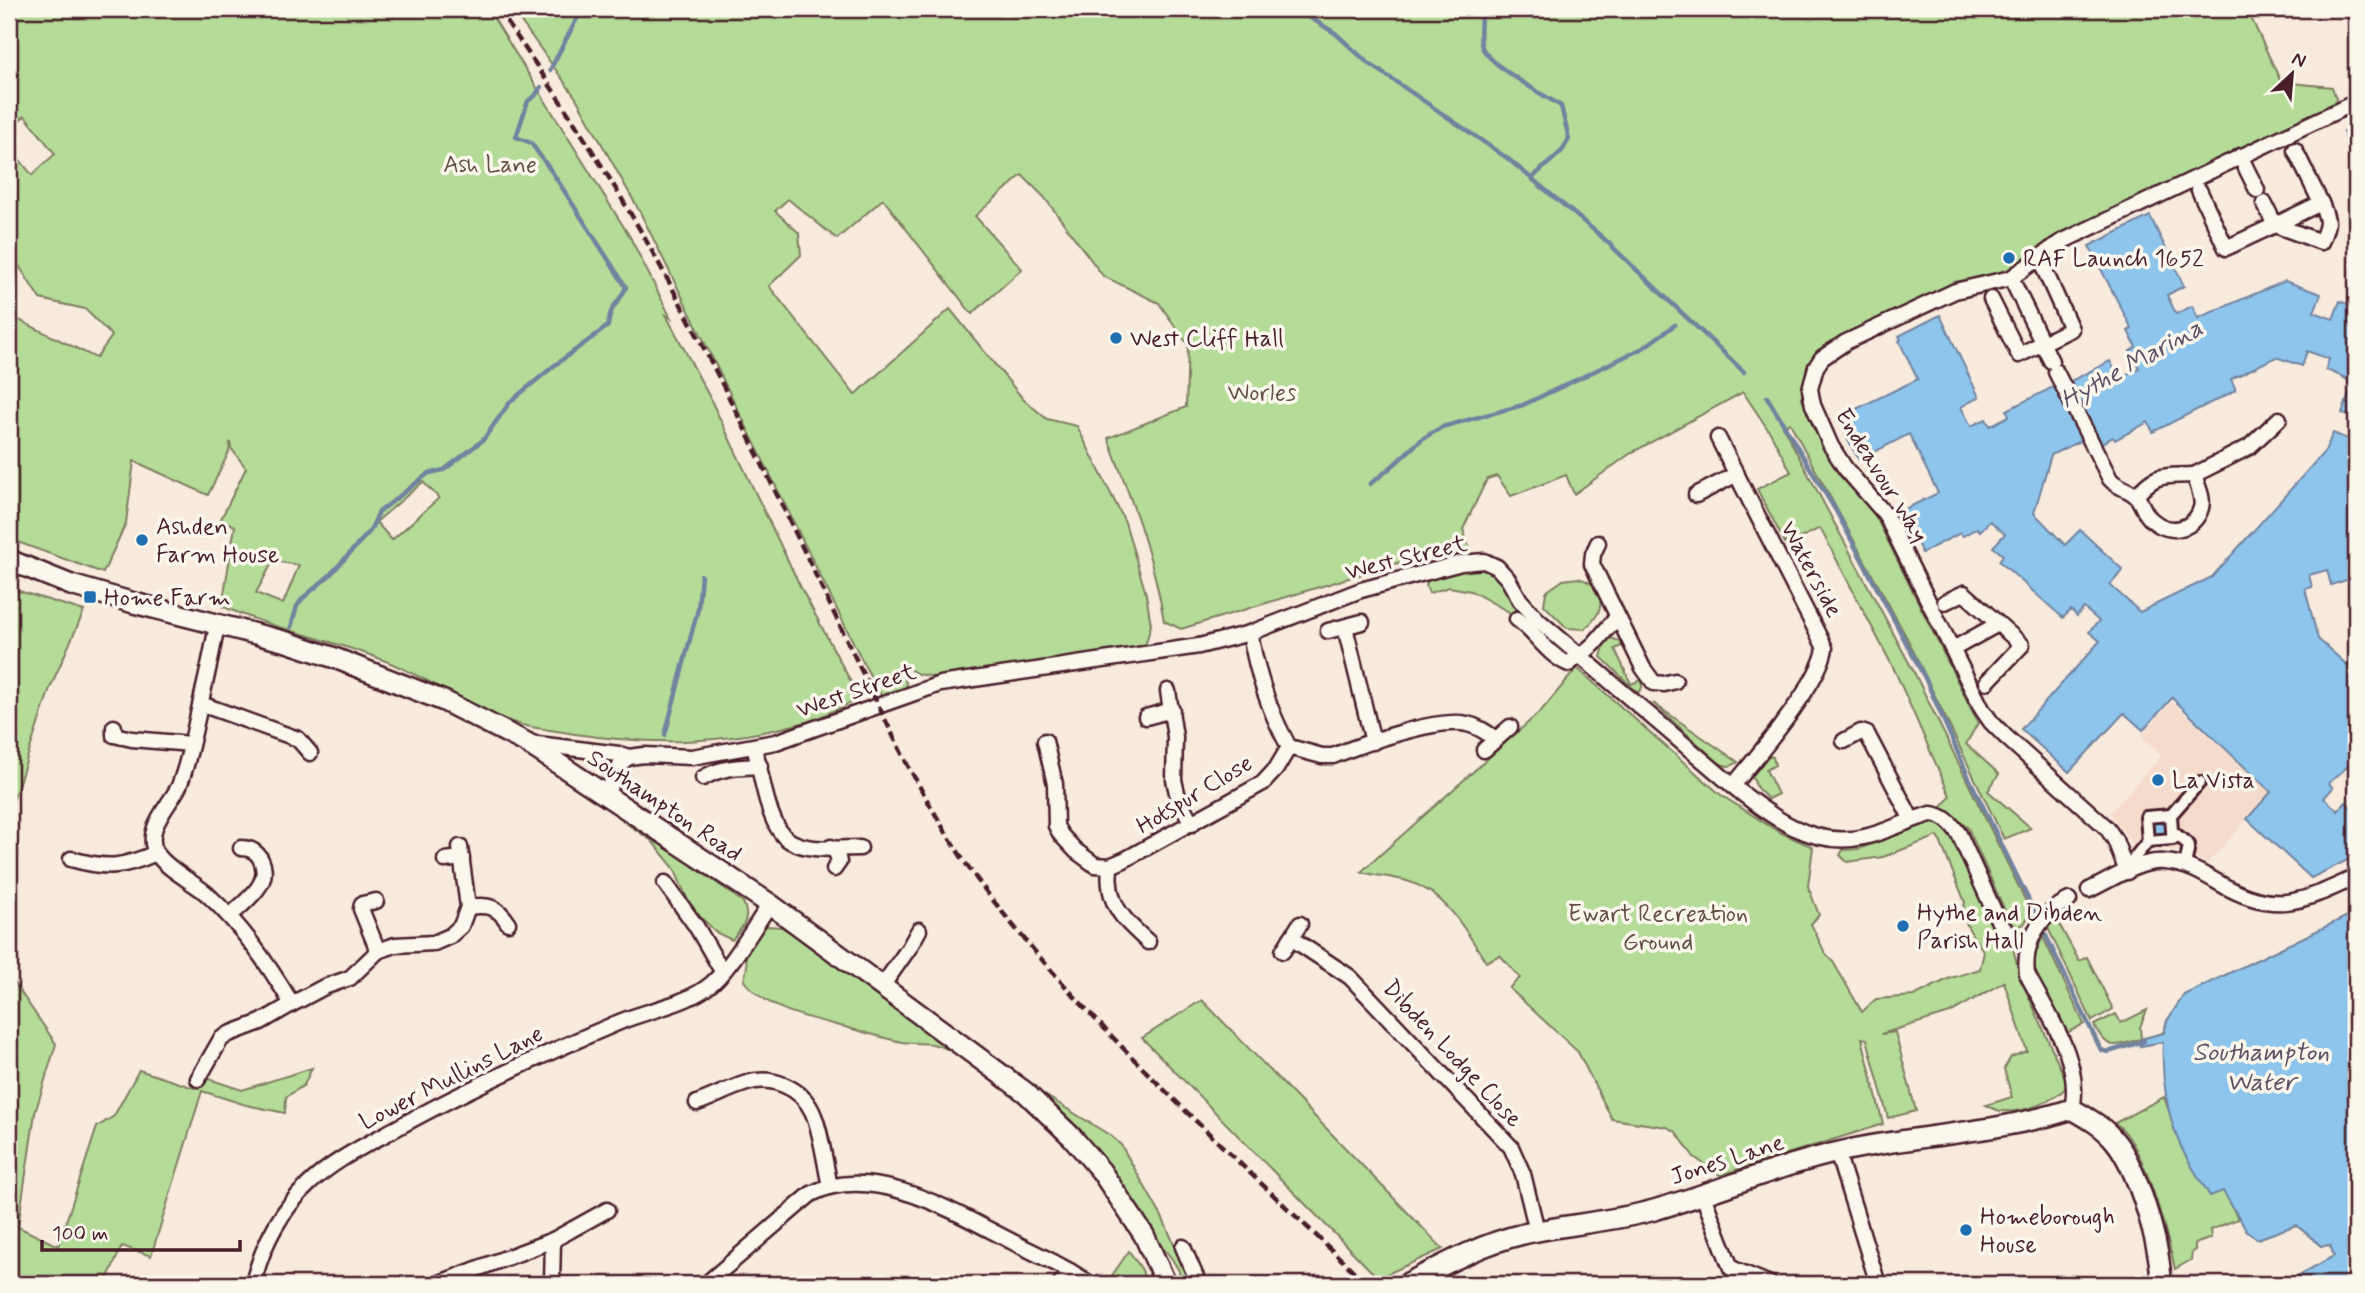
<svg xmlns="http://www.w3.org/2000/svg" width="2365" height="1293" font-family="Mynerve,sans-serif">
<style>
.built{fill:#f5dbcb}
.green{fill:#b4dc98;stroke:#7f7e62;stroke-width:2;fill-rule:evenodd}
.water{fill:#8dc5ec;stroke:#72839f;stroke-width:2}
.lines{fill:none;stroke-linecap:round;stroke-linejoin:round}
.stream{stroke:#72839f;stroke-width:4.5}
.pedestrian-casing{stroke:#4a1f2b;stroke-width:16}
.minor-casing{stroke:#4a1f2b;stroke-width:19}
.tertiary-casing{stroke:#4a1f2b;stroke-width:24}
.pedestrian{stroke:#fbf7ec;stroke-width:10}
.minor{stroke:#fbf7ec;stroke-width:14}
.tertiary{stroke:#fbf7ec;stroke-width:19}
.rail{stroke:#4a1f2b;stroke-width:4.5;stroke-dasharray:10 5;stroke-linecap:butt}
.poi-dot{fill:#1f6fb2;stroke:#fbf7ec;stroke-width:2.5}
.labels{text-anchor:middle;stroke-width:7;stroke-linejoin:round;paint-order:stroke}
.park-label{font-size:24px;fill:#644e46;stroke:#fbf7ec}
.poi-label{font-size:24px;fill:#4a1f2b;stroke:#fbf7ec;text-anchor:start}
.street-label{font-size:24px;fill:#4a1f2b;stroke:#fbf7ec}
.water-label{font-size:26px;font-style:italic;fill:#5e5165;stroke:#fbf7ec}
</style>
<rect width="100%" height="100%" fill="#f8eadd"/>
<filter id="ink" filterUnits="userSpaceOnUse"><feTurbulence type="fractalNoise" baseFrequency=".0143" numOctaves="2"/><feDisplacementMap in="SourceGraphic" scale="14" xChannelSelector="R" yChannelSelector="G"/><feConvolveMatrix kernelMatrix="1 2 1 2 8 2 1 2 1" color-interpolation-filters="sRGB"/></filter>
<g filter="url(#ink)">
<!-- built -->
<polygon class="built" points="2172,702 2271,792 2207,864 2192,855 2175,850 2160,849 2137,851 2110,813 2162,755 2141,736"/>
<!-- green -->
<g class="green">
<path d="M9,9H488L630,237L671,318L666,315L709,396L802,590L860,699C842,706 824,717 806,722C726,744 656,746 575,734C557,731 539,729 522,725C473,711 430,678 383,660C330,639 273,629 222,606L235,526L221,519L246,468L231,448L230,442L229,452L208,495L134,461L126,523L103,573L9,539V315L96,358L112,336L85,309L40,299L9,250V146L32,175L55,154L25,116L9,128ZM423,482L439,498L392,540L376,522ZM273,561L299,565L283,604L256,593Z"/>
<path d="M512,9H2247L2281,82L2332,87L2337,102L2049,239L2022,263L1996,276L1966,280L1828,344L1808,364L1804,381L1802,399L1821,445L1840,476L1873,511L1978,723L1966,744L1999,774L1988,791L2031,828L2004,839L1908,640L1790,423L1783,427L1915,674L2031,912L2024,924L2018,927L2010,922L1968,828L1959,821L1939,811L1950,796L1895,671L1820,528L1786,545L1757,489L1791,472L1771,434L1743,392L1631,453L1574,494L1566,475L1511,496L1497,476L1487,479L1463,529L1470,550L1424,555L1181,629L1164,621C1154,557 1131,499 1108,438L1186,407L1188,345L1159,303L1103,276L1044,197L1022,175L975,216L1022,269L972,314L883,199L837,239L788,199L775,211L799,233L801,255L769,286L855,395L950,309L1023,399L1047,419L1077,426L1125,522L1146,594L1151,625L1146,643L1136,649L935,677L918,674L902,665L907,688L883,699L866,668L640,212L576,98Z"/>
<path d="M1475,567C1509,572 1501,587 1517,608C1520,612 1525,616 1529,620L1527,622L1471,591L1449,587L1429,593L1426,586L1429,577Z"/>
<path d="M1578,578C1608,586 1606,612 1584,629L1567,628L1544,605L1546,592L1563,580Z"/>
<polygon points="9,588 84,611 50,688 9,813"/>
<polygon points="1611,638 1626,644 1615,649 1631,684 1642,680 1642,688 1638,693 1601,657 1605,642"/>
<path d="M1577,668L1721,795L1779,832L1813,847L1808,886L1819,915L1811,924L1825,953L1832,960L1862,1012L1876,999L1914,996L1948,979L1980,969L1984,952C1974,937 1959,920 1965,902L1938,836L1883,857L1847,862L1840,855L1843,850L1859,849L1929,822L1941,824L1954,835L1990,921L2002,937L2013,948L2020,977L2068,1085C2055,1102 2023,1113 2002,1111C1997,1111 1990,1107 1986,1105L2012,1097L2004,1069L2011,1057L2027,1051L2004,982L1950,1013L1881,1034L1895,1032L1916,1111L1888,1118L1867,1039L1862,1038L1883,1124L1720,1175L1694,1157L1676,1132L1667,1127L1612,1119L1578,1052L1509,988L1520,978L1500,955L1486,962C1466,931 1447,894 1410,882C1395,877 1377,876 1361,872L1541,711Z"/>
<path d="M1653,703L1738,762C1731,767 1727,767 1719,763Z"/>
<polygon points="1767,755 1773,757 1775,765 1766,770 1778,794 1768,799 1757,788 1752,776 1755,766"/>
<path d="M626,817L743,902C751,920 743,926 732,940L717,933L691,908L674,868L652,841L623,821Z"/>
<path d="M2356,912V1284H2283L2334,1256L2330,1245L2322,1246L2296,1225L2257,1239L2227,1196L2238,1219L2210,1230L2211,1238L2195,1244V1250L2192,1252L2191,1260L2175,1269C2167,1235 2144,1141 2115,1123L2164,1097L2171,1117L2163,1042L2140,1046L2141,1039C2114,1046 2108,1052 2094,1025L2116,1014L2121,1023L2147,1010L2140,1027L2141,1039L2163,1033L2167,1021L2184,995Z"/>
<polygon points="2056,918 2079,961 2087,957 2113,1009 2092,1021 2048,928"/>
<path d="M767,926L782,927L836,963L952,1046L949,1050C931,1040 921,1045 902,1042C883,1038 864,1032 845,1027C809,1018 768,1011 744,981L747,966L745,952L758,933Z"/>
<path d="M2043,937L2084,1024L2065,1034C2057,1017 2035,981 2034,963C2034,954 2039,945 2043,937Z"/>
<polygon points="9,975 56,1044 35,1113 18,1227 58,1246 97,1127 114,1116 139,1070 194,1088 209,1079 242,1090 312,1068 304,1085 286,1097 285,1113 246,1105 202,1091 151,1256 122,1246 105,1284 9,1284"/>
<polygon points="1202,1000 1443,1249 1378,1278 1142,1038"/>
<polygon points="1040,1092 1111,1136 1121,1145 1162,1217 1192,1284 1181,1284 1179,1271 1172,1259"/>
<polygon points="1129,1251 1142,1270 1146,1284 1106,1284"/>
</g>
<!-- water -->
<g class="water">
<polygon points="2356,126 2356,160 2343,132"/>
<path d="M2150,216L2184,286L2167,295L2176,314L2192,306L2198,318L2285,281L2321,294L2314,312L2333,319L2340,301L2352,306L2356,295V419L2342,413C2353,382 2359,382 2326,370L2329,359L2307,351L2302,366L2276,357L2231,379L2236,390L2153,432L2148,422L2115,440L2113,437L2100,444L2092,429L2079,436L2080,441L2051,455L2034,513L2065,545L2080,530L2123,570L2110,585L2140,612L2212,577L2325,451L2333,433L2350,440L2356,423V569L2347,580L2331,585L2327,570L2309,575L2312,587L2305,589L2318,639L2356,673V759L2329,783L2333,788L2324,798L2338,811L2346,802L2356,813V856L2311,878L2247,819L2271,792L2172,698L2143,730L2124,713L2069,772L2021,729L2100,641L2089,632L2099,621L2084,608L2077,616L2071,610L2063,618L1999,561L2003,555L1993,547L2005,534L1990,521L1980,531L1977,528L1963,536L1960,533L1922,553L1901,511L1938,493L1909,434L1859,460L1845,435L1854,410L1918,379L1899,341L1901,339L1899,336L1940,315L1979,397L1961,407L1971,426L1986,419L1990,426L2009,416L2007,410L2055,386L2064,402L2069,382L2110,361L2119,378L2139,368L2130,351L2136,347L2128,331L2132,329L2089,246Z"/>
<polygon points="2166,821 2167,836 2151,837 2150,822"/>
<path d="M2356,912V1284H2283L2334,1256L2330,1245L2322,1246L2296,1225L2257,1239L2247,1231L2223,1191L2210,1196C2201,1181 2190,1165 2182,1149C2167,1117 2161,1077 2163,1042L2140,1046L2141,1039L2164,1033L2167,1021L2184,995Z"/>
</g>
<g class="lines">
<!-- stream -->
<g class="stream">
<polyline points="1296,9 1335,33 1367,62 1507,158 1601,236 1744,372"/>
<path d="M1481,9C1482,20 1478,37 1482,47C1489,65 1544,95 1561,106L1569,139L1562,151L1532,178"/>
<polyline points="550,70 582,9"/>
<polyline points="1767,397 1836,511 1926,680 1969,778 2035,913"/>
<polyline points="1370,484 1389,469 1422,439 1442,427 1523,405 1643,348 1675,325"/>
<path d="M291,627L297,606L303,598L330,575L370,531L379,512L429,473L444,470L483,440L510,402L555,365L608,326C611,301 619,306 626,287L554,175L531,143L516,137L528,101L535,96L541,87"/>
<polyline points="665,735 698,609 701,575"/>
<polyline points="2045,934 2101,1050 2108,1052 2144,1041"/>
</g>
<!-- pedestrian casing -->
<g class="pedestrian-casing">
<g id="pedestrian">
<polyline points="2148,841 2146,817 2171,815"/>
<polyline points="2185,866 2189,845 2172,831 2171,815 2200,782"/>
<polyline points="2126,868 2148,841 2173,839 2172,831"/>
</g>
</g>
<!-- minor casing -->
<g class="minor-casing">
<g id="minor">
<polyline points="2240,156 2257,190"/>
<path d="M2199,190L2226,248L2275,225L2321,242C2329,222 2329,222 2321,203"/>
<polyline points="2264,203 2275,225 2321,203 2295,150"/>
<polyline points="2011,278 2051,361"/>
<polyline points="1991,299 2019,355 2071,329 2045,271"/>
<path d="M2056,372L2110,479C2117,488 2130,489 2137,497C2143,505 2144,514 2152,520C2169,535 2194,531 2201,508C2204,497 2197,485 2194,475L2249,447L2279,419"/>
<path d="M1718,438L1825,648C1821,682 1757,756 1733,786"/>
<polyline points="1696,495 1737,474"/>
<path d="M2136,496C2157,471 2165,477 2194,475"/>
<polyline points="1598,543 1593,554 1592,564 1643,668 1654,683 1664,684 1675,681"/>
<polyline points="1945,602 1964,593 2022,645 1987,682"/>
<path d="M1517,619C1535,632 1548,656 1569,664L1578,655"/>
<path d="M217,624C212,656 204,687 197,719C192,741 188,764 179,786C170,805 142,831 157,854C168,870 192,881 207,894C242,926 268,964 292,1004L324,987L350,978L378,951L395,945L434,943L450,936L461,926L468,907L460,847"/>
<polyline points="1345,627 1373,742"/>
<polyline points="1328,631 1362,622"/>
<path d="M1250,633C1257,674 1269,711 1289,747L1322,756H1333C1362,744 1438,717 1467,724C1478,726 1487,733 1496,739"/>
<polyline points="1953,649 1998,624"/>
<polyline points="1580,656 1594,644 1617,617"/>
<polyline points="1168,691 1175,737 1174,780 1178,797 1192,824"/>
<polyline points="201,704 298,739 310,753"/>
<polyline points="1146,717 1172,710"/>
<polyline points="114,727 114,735 132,739 191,744"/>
<polyline points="1045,741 1055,784 1056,826 1061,835 1076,851 1095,865 1110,866 1124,860 1263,783 1276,769 1289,747"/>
<polyline points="1844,741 1861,732 1867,734 1912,820"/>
<path d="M529,743L619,754L629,757L644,755L692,757L776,742L940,684L1199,646L1250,633L1361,590L1461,563L1484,561L1497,567L1508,579L1520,600L1538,620L1733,786C1770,816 1813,849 1864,837C1887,832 1908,820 1931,814C1944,815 1952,824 1959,834L1999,922L2006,931L2028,945"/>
<path d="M754,747C762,772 767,828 790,841C809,852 839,848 860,848"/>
<polyline points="1484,750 1510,727"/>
<path d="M703,778C721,767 739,767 760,766"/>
<polyline points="606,794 622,762 629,757"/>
<polyline points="831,847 837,854 839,862 834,869"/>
<path d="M71,859C107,869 122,868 156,853"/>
<polyline points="445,860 462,858"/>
<path d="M1110,866C1106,904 1122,918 1148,942"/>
<polyline points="2127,872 2115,840 2107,828 2006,737 1991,722 1982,709 1885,514 1845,468 1831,446 1813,405 1810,389 1816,367 1822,358 1846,342 1955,291 2011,278 2061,242 2356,102"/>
<polyline points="665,883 696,926 722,971"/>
<path d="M2089,890C2111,880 2139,860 2164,862C2185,863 2202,873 2219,883C2275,916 2302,902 2356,877"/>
<path d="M2069,900C2040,914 2023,942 2027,974C2048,1015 2083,1062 2072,1109"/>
<polyline points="376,901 362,904 361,909 378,951"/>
<path d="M468,907C487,904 498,906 508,923"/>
<path d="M230,916C246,900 274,883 260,858C256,851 249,848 241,848"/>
<polyline points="1291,938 1350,977 1511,1147 1523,1174 1537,1231"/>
<polyline points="1283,951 1300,924"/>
<polyline points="883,985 909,948 919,930"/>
<polyline points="198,1079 221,1039 229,1034 261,1022 292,1004"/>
<path d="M697,1103C714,1097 730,1088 747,1083C772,1075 801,1088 812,1111C821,1129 825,1165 830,1186"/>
<polyline points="1837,1152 1878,1284"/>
<polyline points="1702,1193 1731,1268 1770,1284"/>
<polyline points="1183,1247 1199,1284"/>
<polyline points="440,1283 553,1240"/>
<path d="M253,1284C262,1246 280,1211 309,1184C333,1161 364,1146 393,1130C468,1088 544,1054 622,1021C649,1010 682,1005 706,988C728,973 754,927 770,904"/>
<polyline points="552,1284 553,1240 607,1210"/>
<path d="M706,1284L811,1194C873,1162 954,1212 1009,1240C1036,1254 1065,1266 1090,1284"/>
<polyline points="1060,1284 1070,1271"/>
</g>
</g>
<!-- tertiary casing -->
<g class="tertiary-casing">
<g id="tertiary">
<polyline points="9,560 71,585 134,603 287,642 332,657 444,701 527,743 770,904 1025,1092 1072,1137 1101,1171 1144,1235 1166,1284"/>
<path d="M1406,1284C1443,1265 1481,1244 1523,1234C1566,1224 1612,1222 1654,1210C1724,1190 1790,1160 1863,1147C1932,1134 2005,1131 2072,1109C2088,1118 2104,1127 2115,1141C2138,1169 2161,1248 2161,1284"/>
</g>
</g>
<!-- pedestrian -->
<use href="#pedestrian" class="pedestrian"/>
<!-- minor -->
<use href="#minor" class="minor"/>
<!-- tertiary -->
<use href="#tertiary" class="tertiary"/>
<!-- rail -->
<path class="rail" d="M498,9C554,90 609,173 657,260C747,424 824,596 907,764C930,805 953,848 982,886C1094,1033 1234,1156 1367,1284"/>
</g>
</g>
<!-- markers -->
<g class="poi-dot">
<circle cx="2009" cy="258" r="7"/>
<circle cx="1116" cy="338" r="7"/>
<circle cx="142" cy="540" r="7"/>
<rect x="83" y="590" width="14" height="14" rx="3.5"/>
<circle cx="2158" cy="780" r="7"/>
<circle cx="1903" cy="926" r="7"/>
<circle cx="1966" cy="1230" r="7"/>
</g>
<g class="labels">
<!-- park labels -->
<g class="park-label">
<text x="490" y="172">Ash Lane</text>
<text x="1262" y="400">Worles</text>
<text x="1658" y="921">Ewart Recreation<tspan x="1658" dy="28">Ground</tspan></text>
</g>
<!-- poi labels -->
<g class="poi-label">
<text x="2023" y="266">RAF Launch 1652</text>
<text x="1130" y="346">West Cliff Hall</text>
<text x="156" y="534">Ashden<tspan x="156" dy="28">Farm House</tspan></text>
<text x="104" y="605">Home Farm</text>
<text x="2172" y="788">La Vista</text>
<text x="1917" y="920">Hythe and Dibden<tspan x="1917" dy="28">Parish Hall</tspan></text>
<text x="1980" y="1224">Homeborough<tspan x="1980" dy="28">House</tspan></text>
</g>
<!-- street labels -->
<g class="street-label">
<text transform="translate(1882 475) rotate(58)" y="8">Endeavour Way</text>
<text transform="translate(1406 557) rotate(-14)" y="8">West Street</text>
<text transform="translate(1812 569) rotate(62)" y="8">Waterside</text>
<text transform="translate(856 690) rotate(-19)" y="8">West Street</text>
<text transform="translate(1194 794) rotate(-31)" y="8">Hotspur Close</text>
<text transform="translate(665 805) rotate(34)" y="8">Southampton Road</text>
<text transform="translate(1453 1053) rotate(47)" y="8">Dibden Lodge Close</text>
<text transform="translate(451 1077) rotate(-27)" y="8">Lower Mullins Lane</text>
<text transform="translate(1727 1159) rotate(-18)" y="8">Jones Lane</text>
</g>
<!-- water labels -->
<g class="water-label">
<text transform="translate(2131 363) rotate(-29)" y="9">Hythe Marina</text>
<text x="2261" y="1060">Southampton<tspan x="2261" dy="30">Water</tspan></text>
</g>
</g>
<!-- margin -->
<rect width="2365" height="1293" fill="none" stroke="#fbf7ec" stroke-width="35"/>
<rect x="18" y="18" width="2330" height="1258" fill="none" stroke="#4a1f2b" stroke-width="2.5" filter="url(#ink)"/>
<!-- north arrow -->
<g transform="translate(2292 74) rotate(26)" stroke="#fbf7ec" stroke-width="5" paint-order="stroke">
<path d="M0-5L12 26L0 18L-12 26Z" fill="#4a1f2b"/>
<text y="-10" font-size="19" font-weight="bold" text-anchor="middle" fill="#4a1f2b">N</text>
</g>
<!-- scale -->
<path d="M42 1240v10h198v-10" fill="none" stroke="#4a1f2b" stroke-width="3.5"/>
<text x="52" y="1240" font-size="21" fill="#4a1f2b" stroke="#fbf7ec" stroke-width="5" paint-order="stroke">100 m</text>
</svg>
